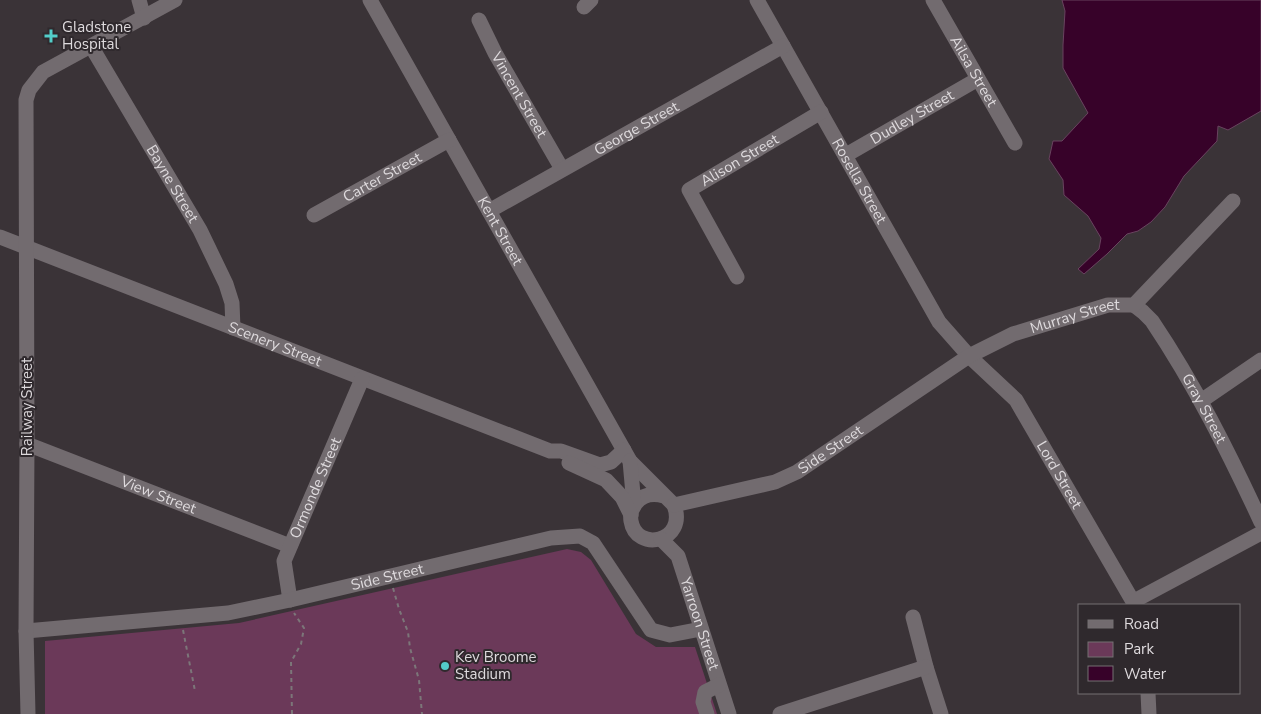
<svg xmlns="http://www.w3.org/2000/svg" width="1261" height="714" font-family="'Nunito Sans',sans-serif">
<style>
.green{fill:#6b3959}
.water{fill:#370229;stroke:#69435f}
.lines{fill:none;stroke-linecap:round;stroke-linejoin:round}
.path{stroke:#7c7679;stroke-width:2;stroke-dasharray:4 4;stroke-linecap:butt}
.minor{stroke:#726b6f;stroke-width:15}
.poi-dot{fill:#53cdc9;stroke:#2f292d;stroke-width:2}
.labels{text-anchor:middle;stroke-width:4;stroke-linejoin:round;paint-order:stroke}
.poi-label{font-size:15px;fill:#dedadd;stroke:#2f292d;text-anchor:start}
.street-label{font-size:15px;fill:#dedadd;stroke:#2f292d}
</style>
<rect width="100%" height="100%" fill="#3a3337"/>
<!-- green -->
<polygon class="green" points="567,549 581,552 591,560 636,634 656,647 695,647 717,714 45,714 45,641 239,623"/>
<!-- water -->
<polygon class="water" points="1062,0 1261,0 1261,111 1228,130 1218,126 1217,141 1184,176 1165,207 1151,222 1138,231 1127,234 1107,254 1084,274 1078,269 1099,249 1101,238 1088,216 1064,195 1063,180 1049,159 1053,141 1062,141 1088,113 1063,68 1063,45 1065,11"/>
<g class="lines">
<!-- path -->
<g class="path">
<polyline points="393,588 399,609 408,632 410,648 419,680 422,714"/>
<polyline points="183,630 195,691"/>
<polyline points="292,714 291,662 301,644 304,628 294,613"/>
</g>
<!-- minor -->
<g class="minor">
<polyline points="139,0 144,18"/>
<path id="s1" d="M370,0L630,461L674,505C688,542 636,553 631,521C630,515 632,508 636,503C643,494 653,493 664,496"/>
<path id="s2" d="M757,0L939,322L969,356L1016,400L1135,605"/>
<path id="s3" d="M933,0L1015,143"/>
<polyline points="584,7 591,0"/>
<path id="s4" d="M479,20L495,53L562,169"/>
<path id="s5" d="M91,46L200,230L226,284L232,303L233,328"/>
<path id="s6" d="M846,155L978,79"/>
<path id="s7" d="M489,211L783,46"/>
<path id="s8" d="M314,215L449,140"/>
<path id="s9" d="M0,237L550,451H561L600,465L611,462L624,450"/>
<path id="s10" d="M737,277L689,190L821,112"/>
<path id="s11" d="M1134,305L1143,312L1152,321C1195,385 1229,453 1261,522"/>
<polyline points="1201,401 1261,360"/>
<path id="s12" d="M27,444L290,546"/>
<polyline points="630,461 634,505"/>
<polyline points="569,463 606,480 622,497 631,515"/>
<path id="s13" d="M674,505L775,482L797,472L969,356L1013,334L1108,305H1134L1233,201"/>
<path id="s14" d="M661,539L678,556L729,714"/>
<path id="s15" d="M290,600L284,561L362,379"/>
<polyline points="1134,601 1261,533"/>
<polyline points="913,617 926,667 941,714"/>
<path id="s16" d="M26,631L228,613L290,600L551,538L580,536L593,543L651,630L670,635L701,629"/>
<polyline points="1148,693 1149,714"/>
<polyline points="28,714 26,631 27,444 26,100 29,90 43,72 175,0"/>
<polyline points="707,714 703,702 705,692 719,685"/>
<polyline points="780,714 926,667"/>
</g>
</g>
<!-- markers -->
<g class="poi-dot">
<path d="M48.5 28.5h5v5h5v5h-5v5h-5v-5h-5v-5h5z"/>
<circle cx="445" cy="666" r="5"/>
</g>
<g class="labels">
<!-- poi labels -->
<g class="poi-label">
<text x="62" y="32">Gladstone<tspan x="62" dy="17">Hospital</tspan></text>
<text x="455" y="662">Kev Broome<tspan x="455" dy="17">Stadium</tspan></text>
</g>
<!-- street labels -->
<g class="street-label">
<text dy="5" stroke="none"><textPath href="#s3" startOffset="82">Ailsa Street</textPath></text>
<text dy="5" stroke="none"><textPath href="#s4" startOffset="85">Vincent Street</textPath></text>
<text dy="5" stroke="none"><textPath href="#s6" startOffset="76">Dudley Street</textPath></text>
<text dy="5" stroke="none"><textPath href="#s7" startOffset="169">George Street</textPath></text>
<text dy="5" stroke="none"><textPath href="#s10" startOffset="158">Alison Street</textPath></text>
<text dy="5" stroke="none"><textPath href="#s8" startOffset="78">Carter Street</textPath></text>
<text dy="5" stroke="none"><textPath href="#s2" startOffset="208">Rosella Street</textPath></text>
<text dy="5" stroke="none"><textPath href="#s5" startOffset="160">Bayne Street</textPath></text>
<text dy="5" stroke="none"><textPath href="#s1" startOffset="265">Kent Street</textPath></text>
<text dy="5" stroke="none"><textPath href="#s13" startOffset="449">Murray Street</textPath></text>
<text dy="5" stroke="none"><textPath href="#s9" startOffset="295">Scenery Street</textPath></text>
<text transform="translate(27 407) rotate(-90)" y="5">Railway Street</text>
<text dy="5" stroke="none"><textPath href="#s11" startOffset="126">Gray Street</textPath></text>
<text dy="5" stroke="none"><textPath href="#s13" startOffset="168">Side Street</textPath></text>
<text dy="5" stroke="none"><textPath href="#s2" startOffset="566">Lord Street</textPath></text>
<text dy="5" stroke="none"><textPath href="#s15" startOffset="119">Ormonde Street</textPath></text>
<text dy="5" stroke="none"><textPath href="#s12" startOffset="141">View Street</textPath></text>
<text dy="5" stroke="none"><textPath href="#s16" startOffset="366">Side Street</textPath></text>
<text dy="5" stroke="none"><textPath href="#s14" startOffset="95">Yarroon Street</textPath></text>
</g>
</g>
<!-- legend -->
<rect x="1078" y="604" width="162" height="90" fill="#2f292d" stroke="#757073"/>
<rect x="1088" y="620" width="25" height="8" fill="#726b6f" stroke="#757073"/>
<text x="1124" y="629" font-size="15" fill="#dedadd">Road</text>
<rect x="1088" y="642" width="25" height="15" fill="#6b3959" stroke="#757073"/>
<text x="1124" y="654" font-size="15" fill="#dedadd">Park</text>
<rect x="1088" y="666" width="25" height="15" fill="#370229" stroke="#757073"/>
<text x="1124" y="679" font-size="15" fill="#dedadd">Water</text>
</svg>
